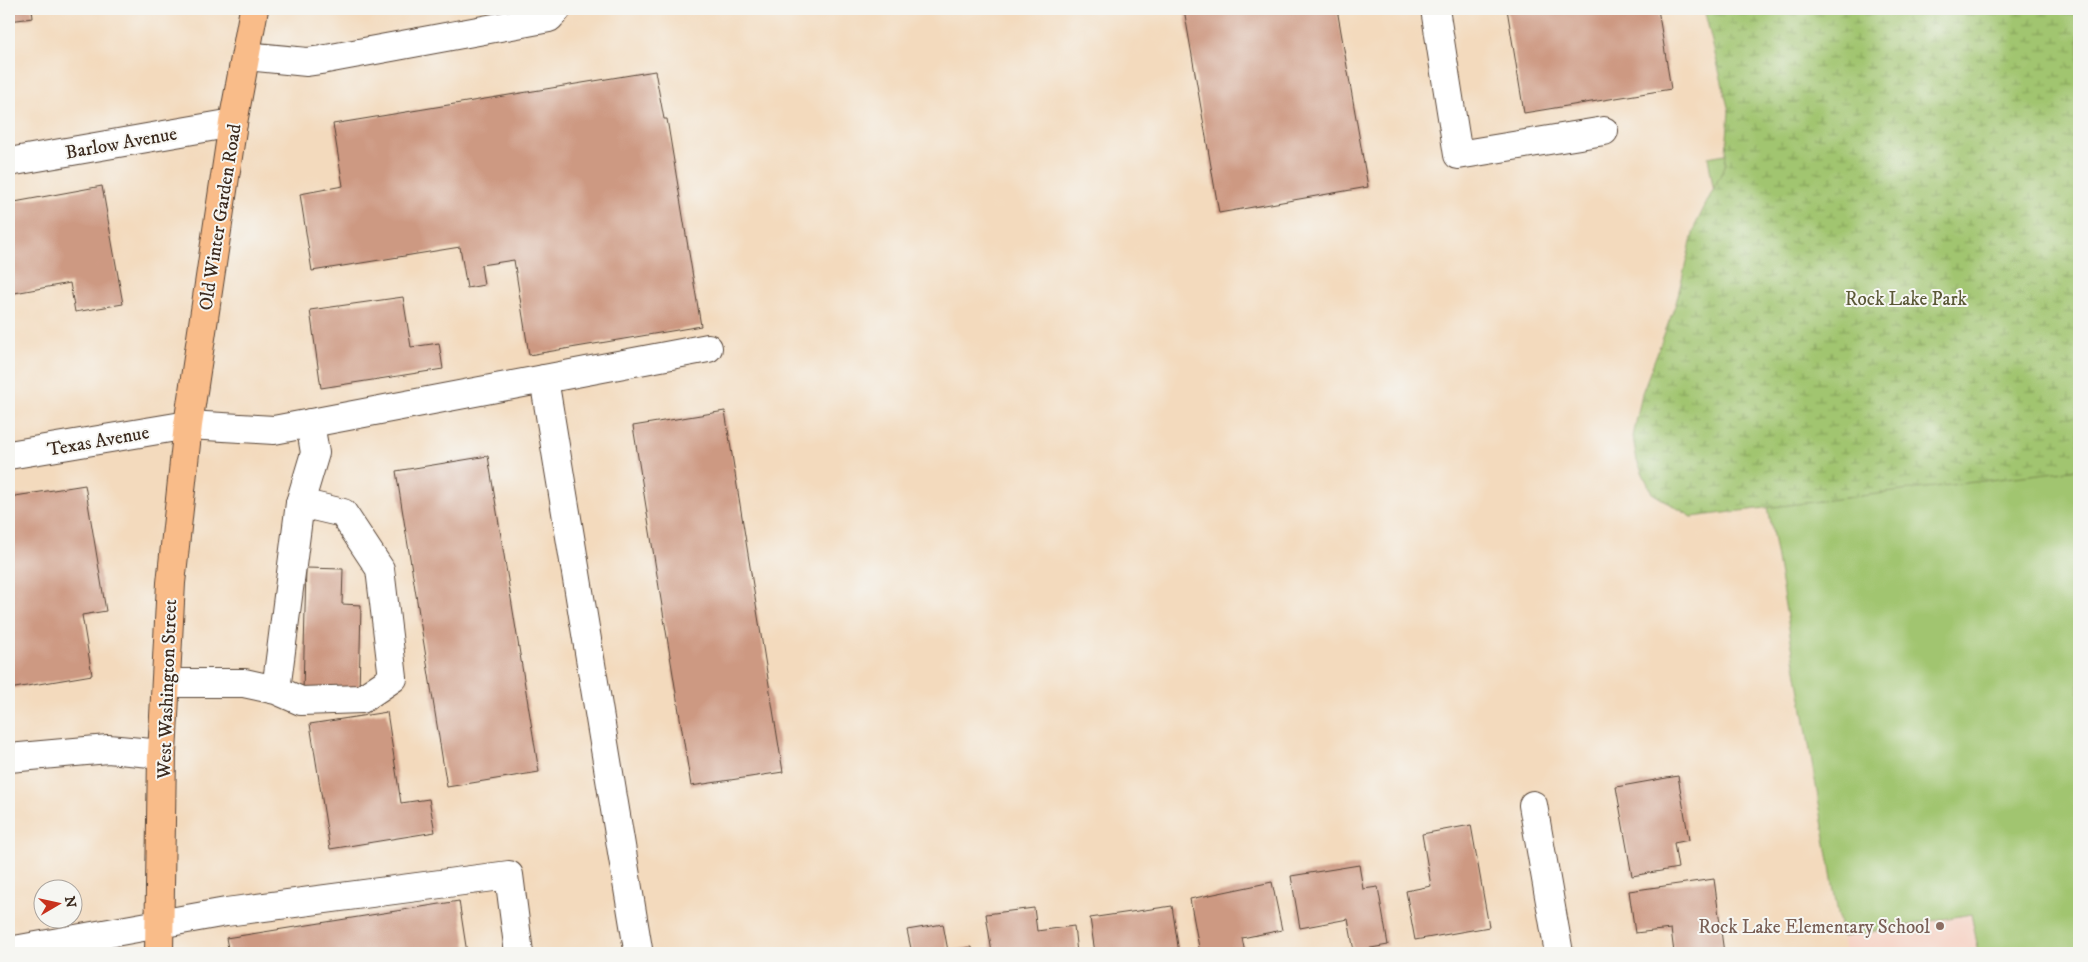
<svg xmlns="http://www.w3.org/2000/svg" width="2088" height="962" font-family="'IM FELL DW Pica',serif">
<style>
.built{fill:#f6d2c4}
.green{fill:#a1c56f;stroke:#6e7846}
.wetland{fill:url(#wetland-marsh);stroke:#6e7846}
.building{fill:#cd9982}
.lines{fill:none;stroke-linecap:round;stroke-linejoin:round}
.minor-casing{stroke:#574436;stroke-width:30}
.major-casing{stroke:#574436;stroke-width:30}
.minor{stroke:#fff;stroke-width:28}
.major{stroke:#f9bc89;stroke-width:28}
.education-dot{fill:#8d6e63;stroke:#f6f6f2;stroke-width:2}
.labels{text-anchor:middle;stroke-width:4;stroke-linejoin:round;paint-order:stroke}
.street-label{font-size:19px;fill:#3b2a1e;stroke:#f6f6f2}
.park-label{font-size:19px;fill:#5a5836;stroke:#f6f6f2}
.education-label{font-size:19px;fill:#785e54;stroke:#f6f6f2;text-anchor:end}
</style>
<defs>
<pattern id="wetland-marsh" width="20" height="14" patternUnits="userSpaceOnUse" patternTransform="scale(1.25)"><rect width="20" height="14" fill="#a1c56f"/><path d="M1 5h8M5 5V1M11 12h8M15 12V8" fill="none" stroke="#84a05b"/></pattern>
</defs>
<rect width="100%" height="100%" fill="#f6f6f2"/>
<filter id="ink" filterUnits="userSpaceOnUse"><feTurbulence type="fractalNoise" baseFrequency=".02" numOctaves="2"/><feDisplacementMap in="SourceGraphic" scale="10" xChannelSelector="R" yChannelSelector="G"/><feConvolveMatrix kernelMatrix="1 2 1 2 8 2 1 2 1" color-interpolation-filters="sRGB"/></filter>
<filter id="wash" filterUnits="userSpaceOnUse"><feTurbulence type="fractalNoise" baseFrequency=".0096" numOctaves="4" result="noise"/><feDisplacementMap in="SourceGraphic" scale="20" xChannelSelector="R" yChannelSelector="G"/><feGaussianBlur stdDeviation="1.12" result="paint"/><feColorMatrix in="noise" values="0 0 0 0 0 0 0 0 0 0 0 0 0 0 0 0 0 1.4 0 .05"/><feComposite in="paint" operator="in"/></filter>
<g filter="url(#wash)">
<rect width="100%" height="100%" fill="#f3dabd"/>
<!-- built -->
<polygon class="built" points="1972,914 1979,953 1845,953 1842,937"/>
<!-- green -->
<polygon class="green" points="2079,92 2079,953 1979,953 1971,914 1842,937 1708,157"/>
<!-- wetland -->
<polygon class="wetland" points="1704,9 2079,9 2079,469 1692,517 1652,493 1637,461 1633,437 1642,393 1676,303 1695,226 1725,166 1729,111"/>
<g id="blocks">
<!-- building -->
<g class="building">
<polygon points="9,9 32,9 33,18 9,21"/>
<polygon points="1184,9 1337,9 1368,187 1219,213"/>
<polygon points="1507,9 1658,9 1671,89 1524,113"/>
<polygon points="655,71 664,119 667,119 701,326 529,355 514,260 481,265 484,285 467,288 460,247 312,271 300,194 343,186 333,124"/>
<polygon points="102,186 123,304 75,312 70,283 9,294 9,203"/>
<polygon points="403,297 411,347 439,343 443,369 321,388 310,310"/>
<polygon points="725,411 783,772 691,786 633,426"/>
<polygon points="488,456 539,772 447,787 396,471"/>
<polygon points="85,485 106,611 82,615 92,675 9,689 9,497"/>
<polygon points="306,568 343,569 342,604 361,605 359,694 303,692"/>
<polygon points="387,712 401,803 429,799 435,832 330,849 310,724"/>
<polygon points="1678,776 1689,840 1674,843 1678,868 1632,876 1616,787"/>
<polygon points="1471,825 1489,927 1415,940 1406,891 1431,886 1422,834"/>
<polygon points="1359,865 1363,889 1378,887 1388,945 1354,951 1348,919 1300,928 1291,876"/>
<polygon points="1714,879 1724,953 1674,953 1671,929 1635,933 1629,891"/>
<polygon points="1272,882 1282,930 1242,938 1245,953 1200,953 1190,899"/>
<polygon points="459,901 467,953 229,953 226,938"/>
<polygon points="1172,906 1179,953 1095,953 1090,918"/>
<polygon points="1034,908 1037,931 1074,926 1077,953 992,953 986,914"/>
<polygon points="943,924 948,951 972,947 973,953 912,953 907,930"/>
</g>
</g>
</g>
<g filter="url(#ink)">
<use href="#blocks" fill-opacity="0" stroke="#574436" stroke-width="1"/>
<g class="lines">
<!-- minor casing -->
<g class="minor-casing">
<g id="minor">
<polyline points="1435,9 1458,155 1604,131"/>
<polyline points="246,56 307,62 321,60 549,18 557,9"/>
<polyline points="9,162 233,123"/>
<polyline points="544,379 638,949"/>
<polyline points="9,455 188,425 274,430 708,348"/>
<polyline points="300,503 315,453 310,423"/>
<polyline points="166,683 244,683 276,690 301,701 362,699 393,678 380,569 343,513 300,503 276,690"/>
<polyline points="9,758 108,749 162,754"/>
<polyline points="1533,805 1559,953"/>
<polyline points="9,951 226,912 509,875 519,953"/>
</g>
</g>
<!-- major casing -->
<g class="major-casing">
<polyline id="major" points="159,953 162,754 171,583 188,425 233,123 254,9"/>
</g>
<!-- minor -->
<use href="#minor" class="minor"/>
<!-- major -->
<use href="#major" class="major"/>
</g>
</g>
<!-- markers -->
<circle class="education-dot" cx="1940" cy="926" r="5"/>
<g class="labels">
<!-- street labels -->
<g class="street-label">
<text transform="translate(121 142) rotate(-10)" y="7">Barlow Avenue</text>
<text transform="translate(219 217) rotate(-81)" y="7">Old Winter Garden Road</text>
<text transform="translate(98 440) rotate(-10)" y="7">Texas Avenue</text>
<text transform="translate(166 689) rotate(-88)" y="7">West Washington Street</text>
</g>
<!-- park labels -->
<g class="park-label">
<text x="1906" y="305">Rock Lake Park</text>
</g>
<!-- education labels -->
<g class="education-label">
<text x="1930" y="933">Rock Lake Elementary School</text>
</g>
</g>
<!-- margin -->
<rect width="2088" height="962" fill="none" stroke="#f6f6f2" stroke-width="30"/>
<!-- north arrow -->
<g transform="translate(58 904) rotate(81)"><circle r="24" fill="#f6f6f2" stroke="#aba49d"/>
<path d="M0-4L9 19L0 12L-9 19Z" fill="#c8321e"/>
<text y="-8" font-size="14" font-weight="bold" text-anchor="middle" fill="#3b2a1e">N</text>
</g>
</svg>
